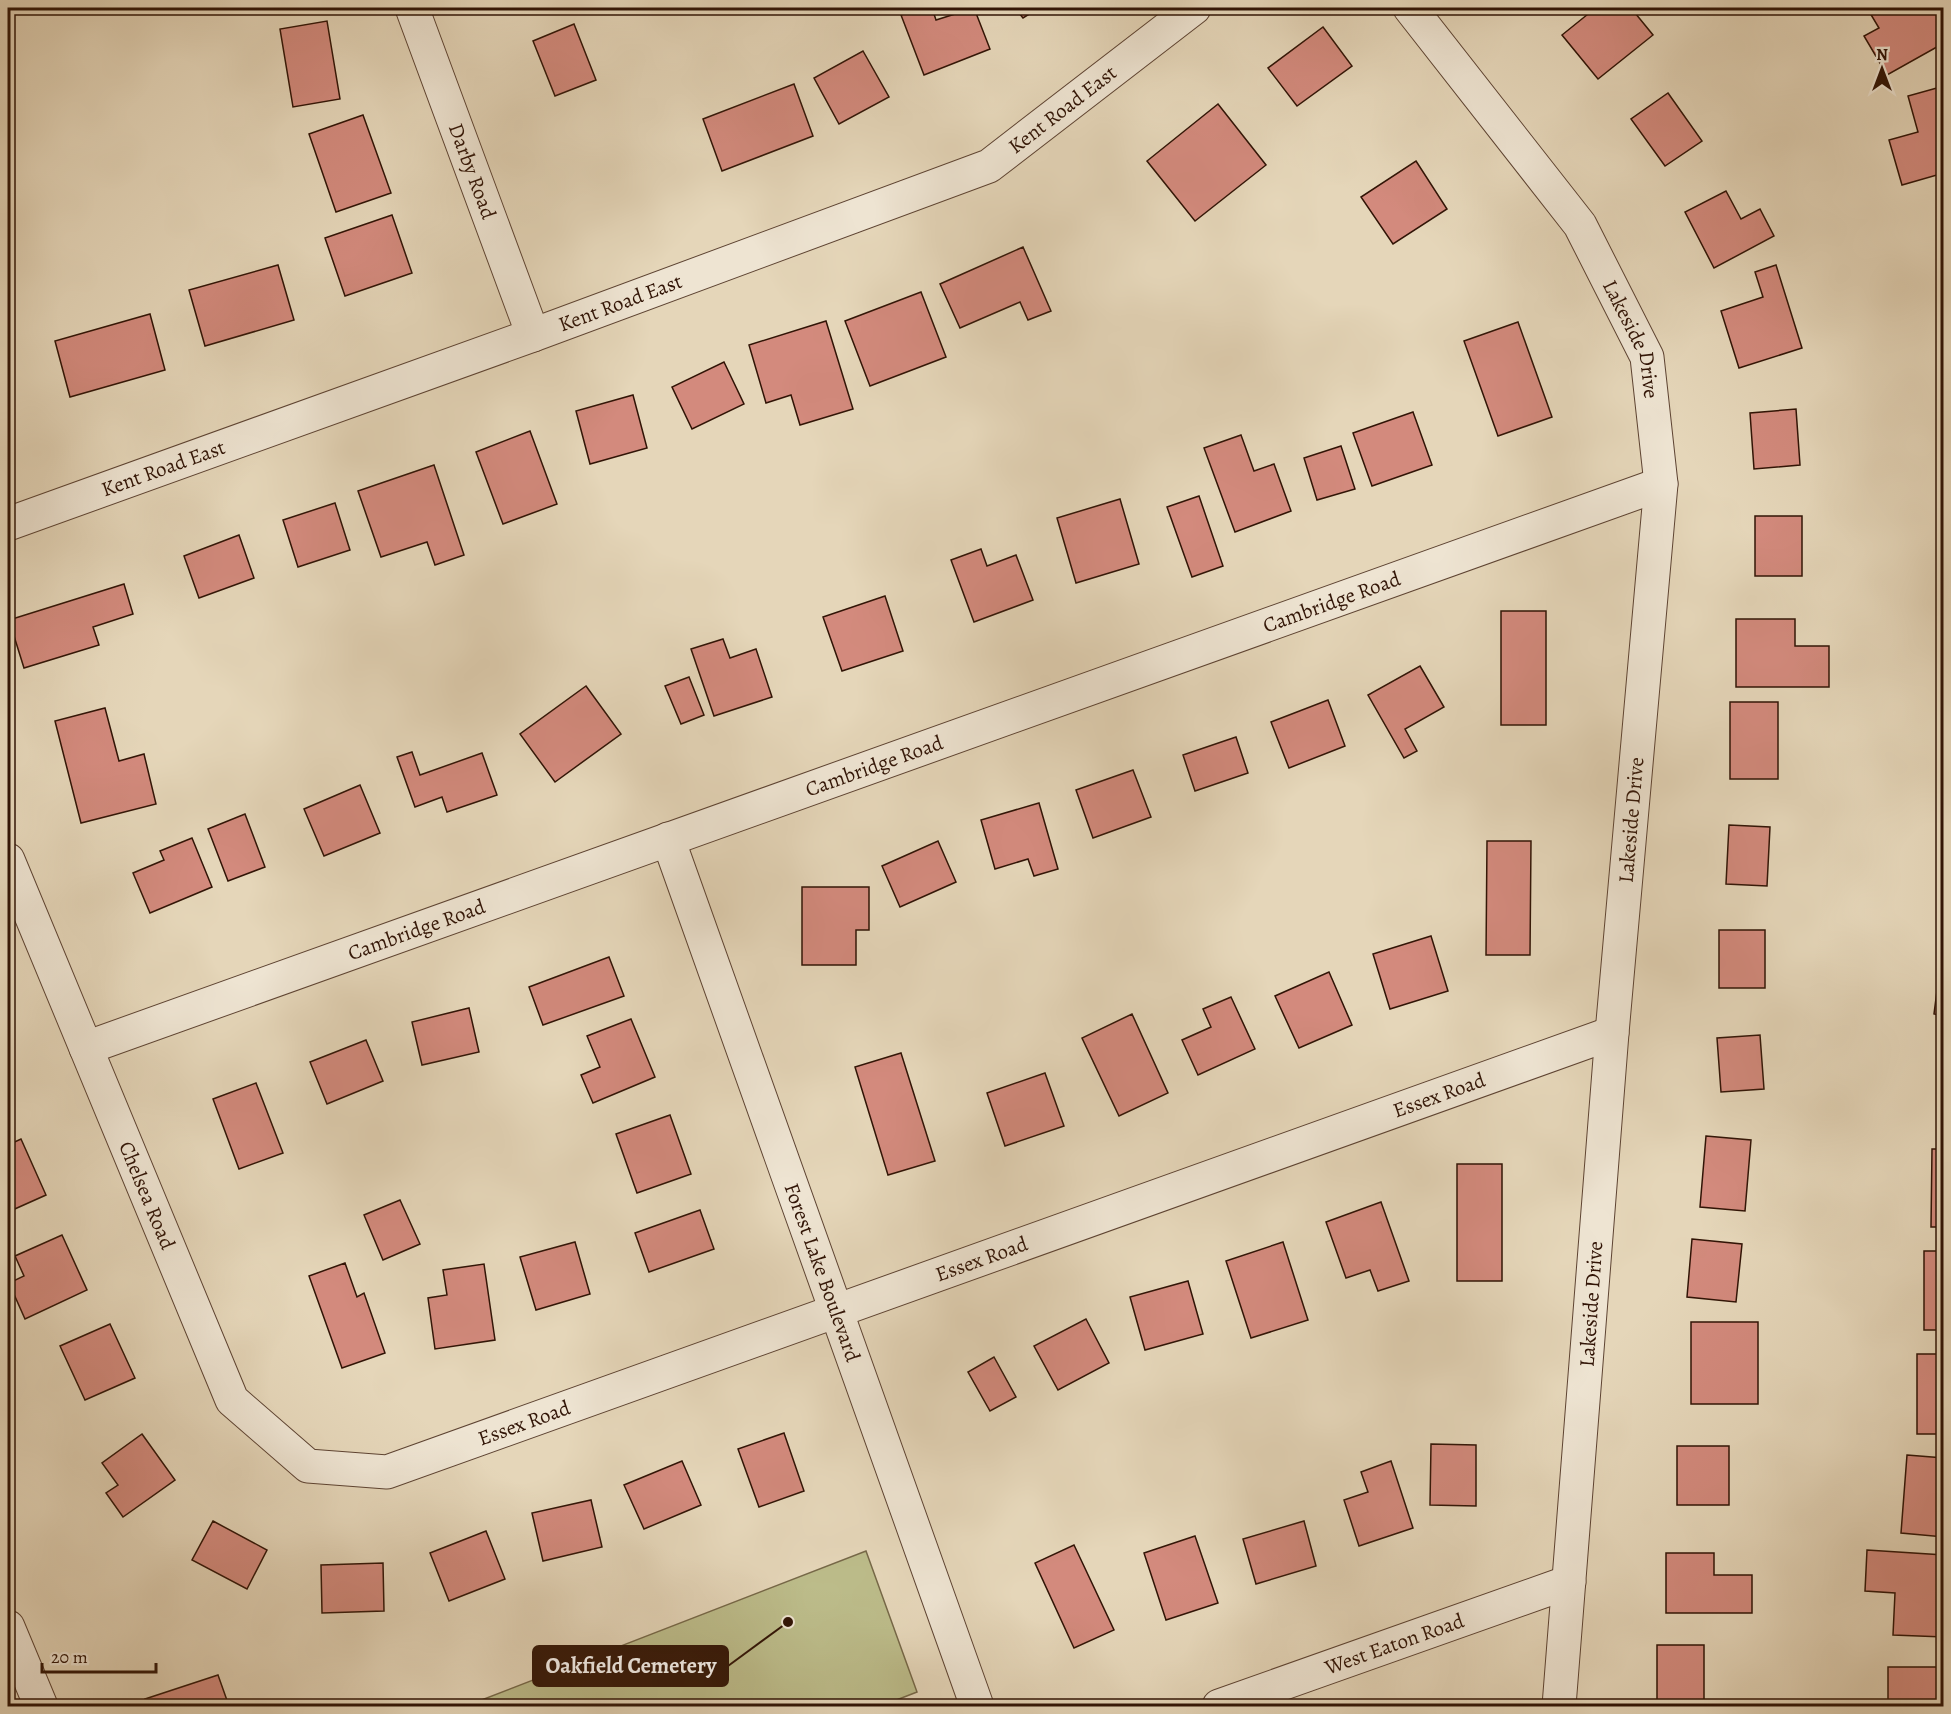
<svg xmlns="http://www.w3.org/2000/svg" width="1951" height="1714" font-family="Alegreya,serif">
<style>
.green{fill:#bcbc8a;stroke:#766848;stroke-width:1.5}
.building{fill:#d38a7d;stroke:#311406;stroke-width:1.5}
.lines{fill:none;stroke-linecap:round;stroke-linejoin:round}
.minor-casing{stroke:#5e4433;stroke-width:35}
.minor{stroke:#eee4d2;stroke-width:33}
.labels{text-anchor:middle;stroke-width:5;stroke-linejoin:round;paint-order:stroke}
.street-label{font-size:21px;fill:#311406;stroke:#eee4d2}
.leader{fill:none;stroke:#311406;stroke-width:2}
.callout-dot{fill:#311406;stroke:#eee4d2;stroke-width:2}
.callout{fill:#311406;stroke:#311406;stroke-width:2}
.callout-label{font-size:22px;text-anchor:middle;font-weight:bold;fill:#fff}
</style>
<rect width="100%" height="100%" fill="#e5d6b9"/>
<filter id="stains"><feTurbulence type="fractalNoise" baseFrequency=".00333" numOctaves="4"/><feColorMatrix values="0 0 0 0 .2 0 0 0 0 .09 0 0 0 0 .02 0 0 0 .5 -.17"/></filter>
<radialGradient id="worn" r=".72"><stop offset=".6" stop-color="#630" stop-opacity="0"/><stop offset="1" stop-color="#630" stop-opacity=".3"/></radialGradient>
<!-- green -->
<polygon class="green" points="866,1551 917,1692 881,1706 466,1706"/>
<!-- building -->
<g class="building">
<polygon points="921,8 932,8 936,20 974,8 990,49 924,75 901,15"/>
<polygon points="1015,8 1039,8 1023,18"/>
<polygon points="1591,8 1631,8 1653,35 1598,79 1562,35 1593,10"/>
<polygon points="1867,8 1934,8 1944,24 1944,43 1887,75 1864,36 1879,28"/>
<polygon points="327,21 340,99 293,107 280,29"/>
<polygon points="574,24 596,80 555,96 533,41"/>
<polygon points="1323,27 1352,66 1297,106 1268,68"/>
<polygon points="863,51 889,97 839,124 814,78"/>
<polygon points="794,84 813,136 722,171 703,119"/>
<polygon points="1944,86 1944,173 1902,185 1889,140 1918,132 1908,96"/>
<polygon points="1668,93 1702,141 1665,166 1631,119"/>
<polygon points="1218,104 1266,165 1195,221 1147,161"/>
<polygon points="363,115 391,193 336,212 309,134"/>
<polygon points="1416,161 1447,209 1393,244 1361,197"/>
<polygon points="1726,191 1741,219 1760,209 1774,236 1714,268 1685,212"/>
<polygon points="392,215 412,273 345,296 325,238"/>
<polygon points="1023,247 1051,311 1028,320 1020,302 960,328 940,284"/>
<polygon points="278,265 294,320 205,346 189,290"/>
<polygon points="1776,265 1802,348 1739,368 1721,311 1763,297 1755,272"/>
<polygon points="921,292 946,357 870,386 845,321"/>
<polygon points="150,314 165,370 70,397 55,341"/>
<polygon points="826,321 853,409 800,425 791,395 766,403 749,345"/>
<polygon points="1518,322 1552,417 1498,436 1464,341"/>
<polygon points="724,362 744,404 692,429 672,387"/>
<polygon points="633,395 647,448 590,464 576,411"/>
<polygon points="1796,409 1800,465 1754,469 1750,413"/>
<polygon points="1413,412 1432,465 1372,486 1353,433"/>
<polygon points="530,431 557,504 503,524 476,452"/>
<polygon points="1241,435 1254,471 1274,464 1291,511 1235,532 1204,448"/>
<polygon points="1341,446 1355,489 1317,500 1304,458"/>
<polygon points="434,465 464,555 435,565 427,542 381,557 358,491"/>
<polygon points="1199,496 1223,566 1192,577 1167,507"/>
<polygon points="1120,499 1139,564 1076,583 1057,518"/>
<polygon points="335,503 350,550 298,567 283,520"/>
<rect x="1755" y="516" width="47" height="60"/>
<polygon points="239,535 254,578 199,598 184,556"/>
<polygon points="981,549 987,566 1016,555 1033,600 974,622 951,560"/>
<polygon points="124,584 133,614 93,627 99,645 24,668 9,620"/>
<polygon points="885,596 903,651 842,671 823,617"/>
<rect x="1501" y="611" width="45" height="114"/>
<polygon points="1736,619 1795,619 1795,646 1829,646 1829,687 1736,687"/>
<polygon points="723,639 730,658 756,649 772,697 714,716 691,649"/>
<polygon points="1420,666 1444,707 1405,729 1417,751 1404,758 1368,695"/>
<polygon points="689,677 704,715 681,724 665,686"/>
<polygon points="586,686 621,734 555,782 520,734"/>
<polygon points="1328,700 1345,746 1289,768 1271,722"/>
<rect x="1730" y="702" width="48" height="77"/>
<polygon points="105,708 119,761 144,754 156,804 81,823 55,721"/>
<polygon points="1236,737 1248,773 1195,791 1183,755"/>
<polygon points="412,752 420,775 482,753 497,795 447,812 442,797 415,807 397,757"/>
<polygon points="1133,770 1151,817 1093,838 1076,790"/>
<polygon points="360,785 380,833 324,856 304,809"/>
<polygon points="1039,803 1058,869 1034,876 1028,859 995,869 981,820"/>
<polygon points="245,814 265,867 228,881 208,829"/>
<polygon points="1729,825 1770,827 1767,886 1726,884"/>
<polygon points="192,838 212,887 150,913 133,873 164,860 160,851"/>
<polygon points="938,841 956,882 900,907 882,866"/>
<polygon points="1487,841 1531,841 1530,955 1486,955"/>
<polygon points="802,887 869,887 869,930 856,930 856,965 802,965"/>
<rect x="1719" y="930" width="46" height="58"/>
<polygon points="1431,936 1448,991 1390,1009 1373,954"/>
<polygon points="1944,936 1944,1016 1934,1014"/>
<polygon points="609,957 624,996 543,1025 529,987"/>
<polygon points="1329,972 1352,1025 1299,1048 1275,996"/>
<polygon points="1231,997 1255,1049 1198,1075 1182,1040 1211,1027 1203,1009"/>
<polygon points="469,1008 479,1052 422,1065 412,1022"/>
<polygon points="1132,1014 1168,1093 1119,1116 1082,1038"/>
<polygon points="631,1019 655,1077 593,1103 581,1075 600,1067 587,1036"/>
<polygon points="1760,1035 1764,1089 1721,1092 1717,1038"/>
<polygon points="366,1040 383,1081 327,1104 310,1062"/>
<polygon points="1941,1045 1944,1045 1944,1125 1940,1125"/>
<polygon points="901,1053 935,1161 888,1175 855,1067"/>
<polygon points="1045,1073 1064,1126 1005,1146 987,1093"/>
<polygon points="256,1083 283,1153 239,1169 213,1099"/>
<polygon points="670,1115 691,1174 637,1193 616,1134"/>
<polygon points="1706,1136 1751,1140 1745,1211 1700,1207"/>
<polygon points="21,1139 46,1195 8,1212 8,1145"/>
<polygon points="1932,1149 1944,1149 1944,1227 1931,1227"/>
<rect x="1457" y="1164" width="45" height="117"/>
<polygon points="400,1200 420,1244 383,1260 364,1215"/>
<polygon points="1381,1202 1409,1281 1378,1291 1370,1270 1346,1278 1326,1222"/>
<polygon points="700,1210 714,1249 649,1272 635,1233"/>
<polygon points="62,1235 87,1290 25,1319 9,1283 24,1276 15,1256"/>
<polygon points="1692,1239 1742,1244 1736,1302 1687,1297"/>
<polygon points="575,1242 590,1294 536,1310 520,1257"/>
<polygon points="1283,1242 1308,1320 1251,1338 1226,1261"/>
<rect x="1924" y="1251" width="20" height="79"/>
<polygon points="345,1263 357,1297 364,1293 385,1353 342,1368 309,1276"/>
<polygon points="484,1264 495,1340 435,1349 428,1298 447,1295 443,1270"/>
<polygon points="1188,1281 1203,1334 1145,1350 1130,1297"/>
<polygon points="1086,1319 1109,1363 1058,1390 1034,1346"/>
<rect x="1691" y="1322" width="67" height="82"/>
<polygon points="110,1324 135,1378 85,1400 60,1346"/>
<rect x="1917" y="1354" width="27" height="80"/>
<polygon points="994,1357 1016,1397 990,1411 968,1372"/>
<polygon points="784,1433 804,1491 759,1507 738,1449"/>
<polygon points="142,1434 175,1480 123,1517 106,1493 118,1485 102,1463"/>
<polygon points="1431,1444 1476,1445 1476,1506 1430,1505"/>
<rect x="1677" y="1446" width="52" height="59"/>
<polygon points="1907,1455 1944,1458 1944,1537 1901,1533"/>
<polygon points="682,1461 701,1505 644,1529 624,1485"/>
<polygon points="1391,1461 1413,1528 1359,1546 1344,1500 1368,1492 1361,1472"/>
<polygon points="591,1500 602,1547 543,1561 532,1513"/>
<polygon points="213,1521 267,1550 247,1589 192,1560"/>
<polygon points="1304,1521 1316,1566 1256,1584 1243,1539"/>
<polygon points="486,1531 505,1579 449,1601 430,1553"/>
<polygon points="1195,1536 1218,1603 1166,1620 1144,1553"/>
<polygon points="1074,1545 1114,1630 1074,1648 1035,1563"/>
<polygon points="1867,1550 1944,1555 1944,1637 1893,1635 1895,1593 1865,1591"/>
<polygon points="1666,1553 1714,1553 1714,1575 1752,1575 1752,1613 1666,1613"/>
<polygon points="383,1563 384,1611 322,1613 321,1565"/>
<rect x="1657" y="1645" width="47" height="61"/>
<rect x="1888" y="1667" width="56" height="39"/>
<polygon points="218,1675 229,1706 148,1706 145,1699"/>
</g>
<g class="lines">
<!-- minor casing -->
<g class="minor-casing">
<g id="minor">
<path id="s1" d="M412,8L533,335"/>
<path id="s2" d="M1410,8L1580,225L1647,357L1661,484L1612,1033L1559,1706"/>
<path id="s3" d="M8,524L533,335L989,166L1194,8"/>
<path id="s4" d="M668,839L977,1706"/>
<path id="s5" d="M8,860L232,1400L308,1466L387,1472L1612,1033"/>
<path id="s6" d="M86,1048L1661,484"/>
<polyline points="8,1627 41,1706"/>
<path id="s7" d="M1219,1706L1569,1582"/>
</g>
</g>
<!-- minor -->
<use href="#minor" class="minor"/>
</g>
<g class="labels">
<!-- street labels -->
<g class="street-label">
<text dy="7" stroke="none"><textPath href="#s3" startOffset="1137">Kent Road East</textPath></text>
<text dy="7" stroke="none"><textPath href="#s1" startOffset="174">Darby Road</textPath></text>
<text dy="7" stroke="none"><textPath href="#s3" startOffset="651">Kent Road East</textPath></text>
<text dy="7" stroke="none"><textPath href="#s2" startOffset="402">Lakeside Drive</textPath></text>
<text dy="7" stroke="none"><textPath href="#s3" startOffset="165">Kent Road East</textPath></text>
<text dy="7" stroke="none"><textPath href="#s6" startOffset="1323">Cambridge Road</textPath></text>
<text dy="7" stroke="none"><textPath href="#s6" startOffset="837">Cambridge Road</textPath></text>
<text transform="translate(1631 820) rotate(-85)" y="7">Lakeside Drive</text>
<text dy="7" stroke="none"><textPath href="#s6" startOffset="351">Cambridge Road</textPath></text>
<text dy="7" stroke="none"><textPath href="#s5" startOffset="1882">Essex Road</textPath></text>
<text dy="7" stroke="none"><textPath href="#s5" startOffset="363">Chelsea Road</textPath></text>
<text dy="7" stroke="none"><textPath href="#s5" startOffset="1396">Essex Road</textPath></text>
<text dy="7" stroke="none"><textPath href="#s4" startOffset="460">Forest Lake Boulevard</textPath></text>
<text transform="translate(1591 1304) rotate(-86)" y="7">Lakeside Drive</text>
<text dy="7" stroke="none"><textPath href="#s5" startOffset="910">Essex Road</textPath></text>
<text dy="7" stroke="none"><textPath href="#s7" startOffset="186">West Eaton Road</textPath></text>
</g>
</g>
<!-- callouts -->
<path class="leader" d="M788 1622L728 1666"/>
<circle class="callout-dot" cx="788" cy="1622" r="6"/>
<rect class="callout" x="533" y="1646" width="195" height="40" rx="6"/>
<g class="callout-label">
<text x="631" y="1673">Oakfield Cemetery</text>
</g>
<!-- margin -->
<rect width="1951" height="1714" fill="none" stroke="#e5d6b9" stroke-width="30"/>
<rect x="9" y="9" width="1933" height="1696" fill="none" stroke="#311406" stroke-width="3"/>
<rect x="15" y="15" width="1921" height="1684" fill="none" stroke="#311406" stroke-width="1.5"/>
<!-- north arrow -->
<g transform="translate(1882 69)" stroke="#eee4d2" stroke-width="4.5" paint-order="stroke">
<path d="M0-4.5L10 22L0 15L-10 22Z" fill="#311406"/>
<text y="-9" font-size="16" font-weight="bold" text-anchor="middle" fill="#311406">N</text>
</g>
<!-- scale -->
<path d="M42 1663v9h114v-9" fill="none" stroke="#311406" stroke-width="3"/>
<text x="51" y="1663" font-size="18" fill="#311406" stroke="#eee4d2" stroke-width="4.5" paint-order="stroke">20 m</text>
<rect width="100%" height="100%" filter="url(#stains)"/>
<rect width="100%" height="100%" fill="url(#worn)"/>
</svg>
